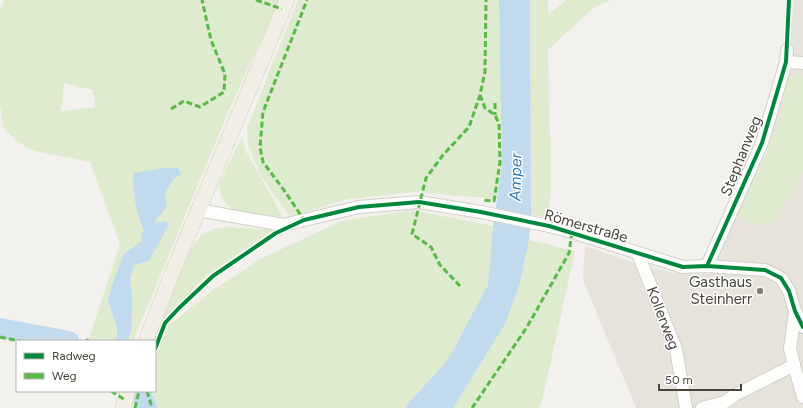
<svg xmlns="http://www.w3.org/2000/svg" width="803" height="408" font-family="Figtree,sans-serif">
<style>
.residential{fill:#e6e3db}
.green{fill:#dfebcf;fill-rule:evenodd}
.water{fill:#c1daed}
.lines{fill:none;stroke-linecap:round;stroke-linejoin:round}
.river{stroke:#c1daed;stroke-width:20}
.minor-casing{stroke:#d1cfcb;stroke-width:14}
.major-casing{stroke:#d4cdbc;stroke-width:16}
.minor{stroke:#fdfdfc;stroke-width:12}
.major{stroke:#f1eee6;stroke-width:15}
.quiet{stroke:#58b947;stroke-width:3;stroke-dasharray:6 3;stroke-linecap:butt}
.cycleway-casing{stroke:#fff;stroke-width:6}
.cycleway{stroke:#00873e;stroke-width:4}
.poi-dot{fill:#848078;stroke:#fff;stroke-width:1.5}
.labels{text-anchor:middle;stroke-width:3;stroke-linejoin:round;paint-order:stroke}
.street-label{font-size:15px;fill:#494339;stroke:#fff}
.poi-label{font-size:15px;fill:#494339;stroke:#fff;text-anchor:end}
.water-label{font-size:16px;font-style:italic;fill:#3679b0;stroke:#fff}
</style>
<rect width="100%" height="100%" fill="#f3f1ed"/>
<!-- residential -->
<polygon class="residential" points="794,0 803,0 803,408 636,408 583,280 585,246 645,267 683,274 709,274 735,210 767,153 788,62"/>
<!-- green -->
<g class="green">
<path d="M4,0H279L229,110L133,341H88L120,244L90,162L31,150L17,141L4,129L0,105V9ZM64,83L93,90L95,107L61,111Z"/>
<polygon points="298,0 499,0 502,166 497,199 416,192 348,199 290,217 261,176 248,145 247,128"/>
<polygon points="530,0 548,0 548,15 566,0 611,0 593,8 548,50 551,177 549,218 531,214"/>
<polygon points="788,75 803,77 803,174 801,173 787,201 775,220 765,224 747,222 735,210 767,153 779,123"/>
<polygon points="242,136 245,150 283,217 240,213 228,206 221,196 219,184"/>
<polygon points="412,210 493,226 488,285 447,361 410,401 406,408 138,408 142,391 155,391 155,357 168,326 213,290 260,259 342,221"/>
<polygon points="229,227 273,230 209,274 159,323 191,249 201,235 216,228"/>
<polygon points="529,240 575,251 542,402 538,408 453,408 520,283"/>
</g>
<!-- water -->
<g class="water">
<polygon points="499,0 530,0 531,214 529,240 520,283 505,324 453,408 406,408 410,401 447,361 488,285 493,226 502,166"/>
<path d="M164,168H178L181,174L173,180L165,193L167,204L163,212L156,219V223L164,221L169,224L149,261L134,265L130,279L132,301L131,330L128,341H113L117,338V327L108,301L114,279L124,254L142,241L141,235L144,231C136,212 133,193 133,173Z"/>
</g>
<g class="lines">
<!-- river -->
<g class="river">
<polyline points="0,328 69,341"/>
<polyline points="140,391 147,408"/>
</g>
<!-- minor casing -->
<g class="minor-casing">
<g id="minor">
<polyline points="786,62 803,63"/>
<polyline points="198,210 283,225 359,207 419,202 481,212 549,226 572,232 683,267 707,266 765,270 781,278 789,291 795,311 803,327"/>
<polyline points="638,254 676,349 686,408"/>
<polyline points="707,266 762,143 786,62 787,50"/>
<polyline points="795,311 790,349 794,365 803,397"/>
<polyline points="702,408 725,402 735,395 794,365"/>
</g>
</g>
<!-- major casing -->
<g class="major-casing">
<g id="major">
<polyline points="146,341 172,273 287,0"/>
<polyline points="123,408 128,391"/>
</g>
</g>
<!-- minor -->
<use href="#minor" class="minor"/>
<!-- major -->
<use href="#major" class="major"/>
<!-- quiet -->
<g class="quiet">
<polyline points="256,0 282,9"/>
<polyline points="480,95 485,108 495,115 499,124 500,162 494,201 483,200 482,201"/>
<polyline points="495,103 495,115"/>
<polyline points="171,109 184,101 200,107 224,92 225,74 211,40 202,0"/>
<polyline points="302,221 304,220 286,193 263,162 260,147 263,112 307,0"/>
<polyline points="460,286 440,265 431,247 412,234 426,178 443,155 469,127 480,95 485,72 486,0"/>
<polyline points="0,337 20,341"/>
<polyline points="87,341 88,339"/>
<polyline points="111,391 125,400"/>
<polyline points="147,391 152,408"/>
<polyline points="135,408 139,391"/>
<polyline points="472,408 527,327 569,253 572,232"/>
</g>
<!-- cycleway casing -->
<g class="cycleway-casing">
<g id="cycleway">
<polyline points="707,266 762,143 786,62 789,0"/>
<polyline points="155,349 165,323 179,308 213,276 276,233 304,220 359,207 419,202 481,212 549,226 683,267 707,266 765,270 781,278 789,291 795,311 803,327"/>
</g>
</g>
<!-- cycleway -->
<use href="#cycleway" class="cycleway"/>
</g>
<!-- markers -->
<circle class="poi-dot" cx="760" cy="291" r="4"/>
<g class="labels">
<!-- street labels -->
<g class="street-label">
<text transform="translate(741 156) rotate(-68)" y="5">Stephanweg</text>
<text transform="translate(586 226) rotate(16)" y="5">Römerstraße</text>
<text transform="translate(663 318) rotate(69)" y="5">Kollerweg</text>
</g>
<!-- poi labels -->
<g class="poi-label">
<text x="752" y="287">Gasthaus<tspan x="752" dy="17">Steinherr</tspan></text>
</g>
<!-- water labels -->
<g class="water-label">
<text transform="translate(515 177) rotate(-89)" y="6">Amper</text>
</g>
</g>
<!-- legend -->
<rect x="16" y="340" width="140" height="52" fill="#ffffff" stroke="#b6b4b0"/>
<rect x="24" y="353" width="20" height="6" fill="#00873e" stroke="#b6b4b0"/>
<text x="52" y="360" font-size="12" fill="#494339">Radweg</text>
<rect x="24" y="373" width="20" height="6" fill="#58b947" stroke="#b6b4b0"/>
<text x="52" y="380" font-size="12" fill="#494339">Weg</text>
<!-- scale -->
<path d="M659 384v6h82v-6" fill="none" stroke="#494339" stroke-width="2"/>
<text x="665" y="384" font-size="12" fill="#494339" stroke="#ffffff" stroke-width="3" paint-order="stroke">50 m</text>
</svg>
